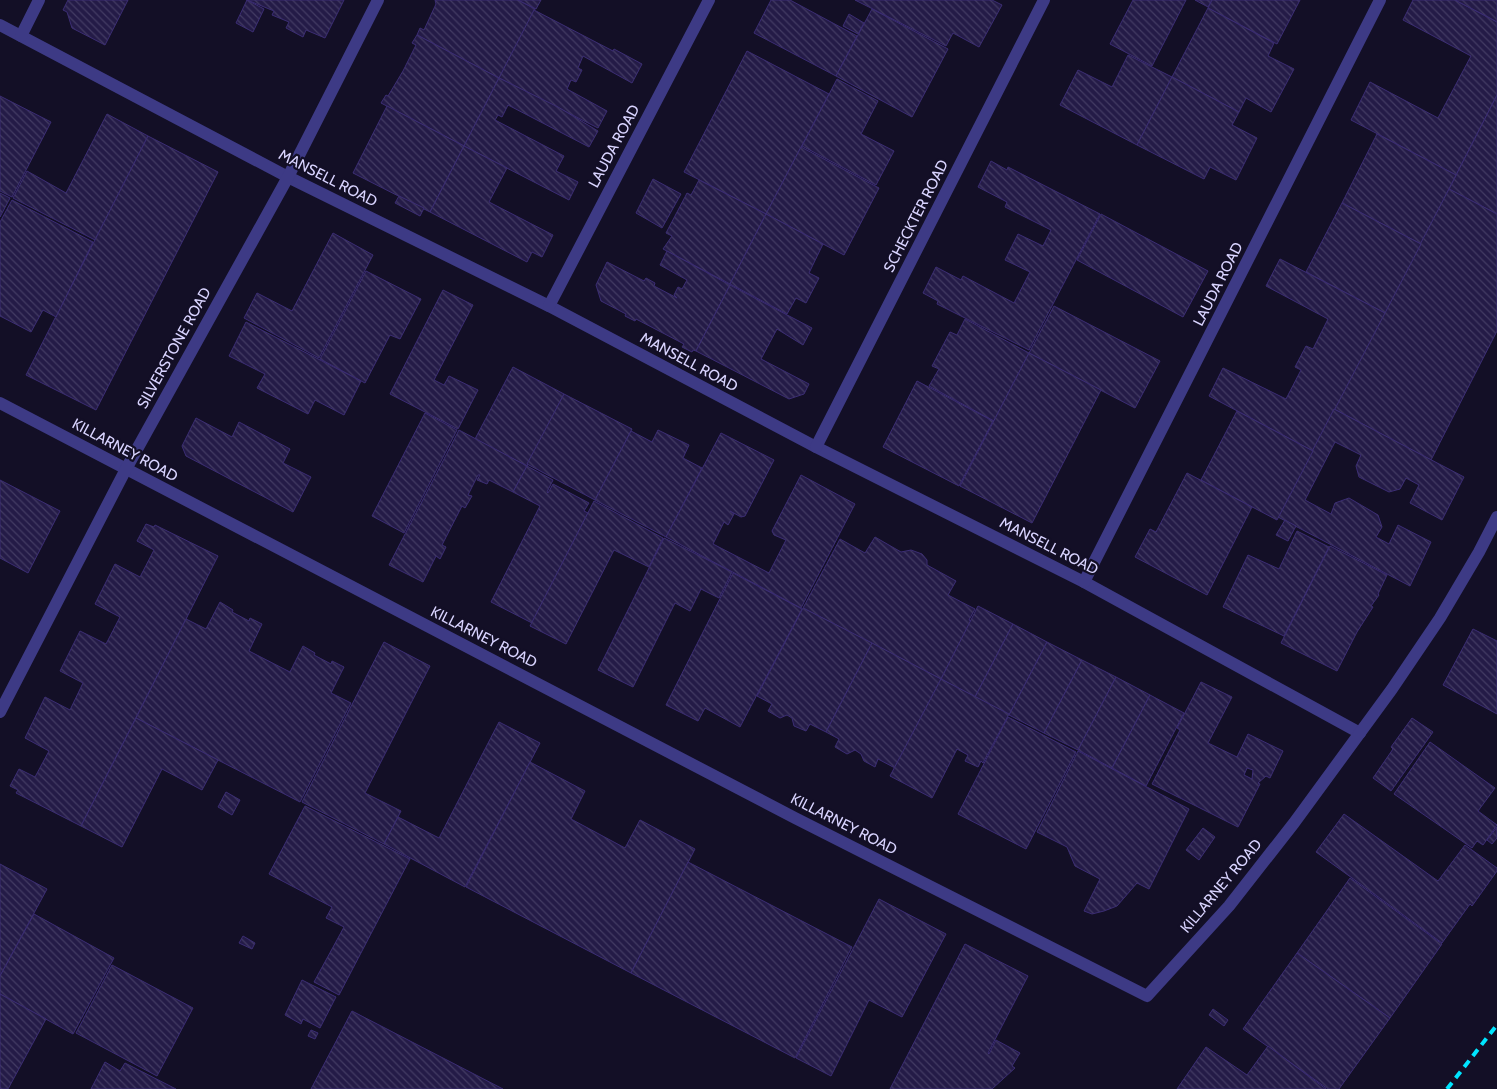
<svg xmlns="http://www.w3.org/2000/svg" width="1497" height="1089" font-family="Cabin,sans-serif">
  <defs>
    <pattern id="building-back-hatch" width="6" height="6" patternUnits="userSpaceOnUse" patternTransform="scale(1.25)"><rect width="6" height="6" fill="#241b47"/><path d="M-1 5l2 2M0 0l6 6M5-1l2 2" fill="none" stroke="#433b63"/></pattern>
  </defs>
  <rect width="100%" height="100%" fill="#130f26"/>
  <g fill="url(#building-back-hatch)" stroke="#3b2d73" fill-rule="evenodd">
    <polygon points="68,0 128,0 105,45 72,28 67,12 63,10"/>
    <polygon points="247,0 246,0 344,0 325,38 306,30 303,37 286,28 289,22 272,15 274,11"/>
    <polygon points="247,0 264,9 253,32 236,23"/>
    <polygon points="435,0 518,0 535,9 499,78 417,35 420,28 424,30 436,4"/>
    <polygon points="518,0 541,0 536,9"/>
    <polygon points="771,0 790,0 857,36 836,76 754,33"/>
    <polygon points="855,0 992,0 1002,5 979,47 953,33 946,46"/>
    <polygon points="1133,0 1186,0 1152,66 1110,44"/>
    <polygon points="1195,0 1212,0 1208,7"/>
    <polygon points="1212,0 1300,0 1277,44 1208,8"/>
    <polygon points="1413,0 1455,0 1497,22 1497,95 1456,175 1351,120 1370,82 1438,118 1471,56 1403,20"/>
    <polygon points="1455,0 1497,0 1497,22 1490,18"/>
    <polygon points="1208,8 1274,43 1268,56 1294,69 1271,112 1246,98 1239,112 1172,77"/>
    <polygon points="872,9 948,49 912,117 836,76"/>
    <polygon points="534,10 613,51 614,49 642,64 632,83 583,56 578,68 582,70 576,82 571,80 567,89 607,111 598,128 499,78"/>
    <polygon points="849,14 864,23 858,34 843,26"/>
    <polygon points="417,35 499,78 464,146 381,103 386,95 388,96 403,71 416,45 412,43"/>
    <polygon points="747,51 829,94 766,214 684,172"/>
    <polygon points="1128,55 1172,77 1137,145 1060,105 1078,70 1112,87"/>
    <polygon points="1172,77 1239,112 1232,125 1257,138 1236,180 1210,167 1204,179 1137,145"/>
    <polygon points="499,78 558,107 598,131 589,147 508,105 502,117 498,115 495,120 564,156 556,171 578,182 569,200 464,146"/>
    <polygon points="837,79 878,101 861,134 894,151 876,185 802,146"/>
    <polygon points="1497,95 1497,214 1449,189"/>
    <polygon points="0,96 51,122 12,197 0,191"/>
    <polygon points="387,106 464,146 430,212 353,173"/>
    <polygon points="107,114 148,136 95,240 13,198 27,171 66,193"/>
    <polygon points="1377,134 1456,175 1421,244 1342,203"/>
    <polygon points="148,136 218,172 96,410 26,375"/>
    <polygon points="464,146 507,168 489,202 553,235 542,257 532,252 527,262 430,212"/>
    <polygon points="801,147 879,188 844,255 766,214"/>
    <polygon points="991,161 1007,170 1008,167 1100,214 1029,350 937,304 938,301 923,293 936,267 961,280 963,276 1014,303 1030,272 1005,260 1018,234 1043,246 1051,230 1005,207 1007,202 978,187"/>
    <polygon points="653,179 681,194 662,228 636,213"/>
    <polygon points="699,180 766,214 730,284 663,249 672,236 666,233 686,195 687,193 691,195"/>
    <polygon points="1449,189 1497,214 1497,331 1431,460 1334,409"/>
    <polygon points="0,193 10,198 0,217"/>
    <polygon points="399,196 424,208 420,216 395,203"/>
    <polygon points="12,200 93,242 56,317 43,310 31,332 0,316 0,222"/>
    <polygon points="1342,203 1421,244 1385,313 1306,272"/>
    <polygon points="766,214 823,244 809,273 819,278 806,303 796,298 787,314 730,284"/>
    <polygon points="1101,214 1208,271 1183,317 1077,260"/>
    <polygon points="333,233 373,255 319,358 244,318 257,293 292,311"/>
    <polygon points="667,251 730,285 696,351 693,350 692,352 682,347 684,344 636,319 635,321 625,316 626,314 601,301 596,285 607,262 644,281 646,278 655,283 654,286 677,298 674,295 678,287 682,289 687,280 660,265"/>
    <polygon points="1280,259 1385,313 1313,451 1209,396 1223,368 1286,399 1301,370 1295,367 1306,346 1313,349 1328,319 1266,286"/>
    <polygon points="366,271 421,299 400,339 390,335 365,383 320,359"/>
    <polygon points="730,285 812,328 803,345 777,329 761,359 809,384 804,394 789,399 696,351"/>
    <polygon points="443,290 473,305 434,380 444,385 449,376 478,390 458,429 390,394"/>
    <polygon points="1054,306 1160,361 1135,408 1029,353"/>
    <polygon points="965,319 1029,353 994,421 929,386 939,369 932,366 950,332 957,335"/>
    <polygon points="246,322 361,381 344,415 315,400 308,414 257,388 265,374 229,356"/>
    <polygon points="1029,353 1101,390 1032,523 960,486"/>
    <polygon points="513,367 564,394 527,466 475,439"/>
    <polygon points="917,381 993,421 959,486 883,447"/>
    <polygon points="564,394 632,429 595,500 527,464"/>
    <polygon points="1334,409 1464,477 1442,520 1410,503 1419,485 1406,478 1400,489 1389,492 1359,477 1356,466 1361,455 1335,442 1305,500 1331,514 1335,503 1349,498 1378,515 1382,527 1376,537 1389,544 1398,525 1431,542 1410,586 1278,517"/>
    <polygon points="1237,411 1313,451 1277,520 1201,480"/>
    <polygon points="425,413 457,430 404,533 372,516"/>
    <polygon points="196,418 232,437 239,422 290,449 283,463 311,477 293,512 186,456 182,446"/>
    <polygon points="459,430 527,466 513,492 489,480 487,484 477,480 480,475 478,475 468,495 472,496 465,508 462,506 442,545 446,547 440,559 436,556 423,582 389,565"/>
    <polygon points="658,430 689,445 683,458 702,468 666,537 595,500 631,431 652,442"/>
    <polygon points="721,433 774,460 745,516 741,517 730,511 734,514 728,525 724,522 713,544 769,573 786,540 774,535 772,531 801,475 855,504 801,608 666,537"/>
    <polygon points="527,466 553,480 547,492 548,493 553,484 589,503 584,511 588,513 532,623 491,602 540,506 513,492"/>
    <polygon points="1187,473 1252,507 1207,595 1135,557 1150,529 1156,532"/>
    <polygon points="0,480 60,511 28,573 0,558"/>
    <polygon points="594,501 663,538 649,567 614,550 566,644 530,626"/>
    <polygon points="1285,520 1296,526 1288,541 1276,535"/>
    <polygon points="146,524 154,527 155,525 218,556 81,826 16,793 18,790 10,786 19,769 35,777 49,751 25,738 45,697 70,710 83,683 60,671 80,631 106,644 120,617 95,604 115,564 140,577 154,550 137,541"/>
    <polygon points="1297,531 1329,547 1284,636 1223,607 1248,555 1279,569"/>
    <polygon points="875,537 901,552 911,550 922,554 927,560 927,565 956,581 948,595 975,609 969,620 971,621 941,679 803,608 840,539 865,553"/>
    <polygon points="664,538 732,572 719,598 701,589 690,611 675,603 633,687 598,670"/>
    <polygon points="1330,546 1387,575 1378,594 1379,595 1371,606 1373,607 1357,632 1337,671 1281,643"/>
    <polygon points="733,573 802,609 740,727 705,708 698,721 666,705"/>
    <polygon points="220,602 233,610 232,612 249,621 250,618 262,624 249,651 290,672 303,646 315,653 314,655 331,664 332,661 344,667 331,693 351,703 300,802 136,718 186,619 206,629"/>
    <polygon points="978,606 1013,624 975,697 941,679"/>
    <polygon points="803,608 872,643 826,732 810,724 806,731 794,726 792,718 787,715 780,718 768,711 772,704 757,696"/>
    <polygon points="1013,624 1047,642 1009,715 975,697"/>
    <polygon points="1473,629 1497,641 1497,714 1443,685"/>
    <polygon points="384,642 430,666 365,793 401,811 384,844 302,802"/>
    <polygon points="1047,642 1082,660 1044,733 1009,715"/>
    <polygon points="872,643 941,679 895,768 878,759 875,767 864,761 861,754 855,750 847,754 835,747 839,739 826,732"/>
    <polygon points="1082,660 1116,677 1078,750 1044,733"/>
    <polygon points="1116,677 1150,695 1112,768 1078,750"/>
    <polygon points="941,679 1009,714 983,763 981,761 978,767 965,761 968,755 957,749 932,798 890,776"/>
    <path d="M 1201,682 L 1232,697 L 1208,743 L 1237,757 L 1248,734 L 1283,751 L 1270,778 L 1266,776 L 1258,783 L 1260,784 L 1238,827 L 1152,784 L 1180,730 L 1177,728 ZM 1247,768 L 1253,770 L 1252,779 L 1244,775 Z"/>
    <polygon points="1150,695 1184,713 1146,786 1112,768"/>
    <polygon points="1008,717 1076,752 1026,849 958,814"/>
    <polygon points="136,718 218,760 202,790 162,769 122,847 81,826"/>
    <polygon points="1412,718 1433,732 1391,791 1373,778 1393,749 1391,747"/>
    <polygon points="499,722 540,743 465,887 384,844 398,817 439,838"/>
    <polygon points="1430,742 1495,788 1478,811 1497,825 1483,845 1477,841 1472,848 1394,794"/>
    <polygon points="1078,751 1189,809 1149,889 1137,883 1117,906 1104,911 1092,914 1084,911 1100,879 1075,866 1067,847 1037,832"/>
    <polygon points="530,762 585,791 571,819 625,848 640,820 695,849 631,973 466,887"/>
    <polygon points="226,792 240,800 232,815 218,807"/>
    <polygon points="305,806 410,859 339,995 314,982 344,927 326,918 332,907 269,874"/>
    <polygon points="1344,814 1438,881 1465,845 1497,868 1497,871 1472,906 1470,904 1442,943 1316,852"/>
    <polygon points="1497,827 1497,838 1492,844 1487,840"/>
    <polygon points="1203,828 1215,837 1199,860 1186,850"/>
    <polygon points="688,862 852,947 795,1058 631,973"/>
    <polygon points="0,864 47,889 0,976"/>
    <polygon points="1350,878 1442,944 1390,1018 1297,953"/>
    <polygon points="879,899 946,934 902,1017 869,1000 831,1076 796,1058"/>
    <polygon points="34,914 114,958 73,1034 0,994 0,976"/>
    <polygon points="243,936 255,943 252,949 239,943"/>
    <polygon points="965,944 1028,976 988,1053 989,1054 996,1040 1020,1053 1012,1066 1015,1068 992,1089 890,1089"/>
    <polygon points="1297,953 1390,1018 1339,1089 1328,1089 1243,1029"/>
    <polygon points="112,965 193,1008 157,1076 76,1033"/>
    <polygon points="302,980 336,997 320,1028 303,1019 301,1024 285,1015"/>
    <polygon points="0,994 46,1019 8,1089 0,1089"/>
    <polygon points="1213,1009 1228,1020 1224,1026 1209,1015"/>
    <polygon points="352,1011 503,1089 311,1089"/>
    <polygon points="311,1030 318,1033 315,1039 308,1036"/>
    <polygon points="1268,1046 1326,1089 1177,1089 1206,1047 1247,1075"/>
    <polygon points="105,1062 120,1071 125,1063 176,1089 91,1089"/>
  </g>
  <g fill="none" stroke-linecap="round" stroke-linejoin="round">
    <g stroke="#3d3a85" stroke-width="12">
      <polyline points="0,25 288,177 549,306 816,447 1084,582 1360,733"/>
      <polyline points="21,36 39,0"/>
      <polyline points="549,306 709,0"/>
      <polyline points="0,403 795,818 1147,996 1229,906 1294,823 1392,689 1440,618 1479,552 1497,517"/>
      <polyline points="816,447 1044,0"/>
      <polyline points="1084,582 1380,0"/>
      <polyline points="0,712 126,469 288,177 378,0"/>
    </g>
    <polyline stroke="#00e5ff" stroke-width="4" stroke-dasharray="8 6" stroke-linecap="butt" points="1447,1089 1497,1025"/>
  </g>
  <g text-anchor="middle" stroke-width="4.5" stroke-linejoin="round" paint-order="stroke">
    <g font-size="15" fill="#d9d4ff" stroke="#130f26">
      <text transform="translate(614 146) rotate(-62)" y="5">LAUDA ROAD</text>
      <text transform="translate(328 178) rotate(27)" y="5">MANSELL ROAD</text>
      <text transform="translate(916 216) rotate(-63)" y="5">SCHECKTER ROAD</text>
      <text transform="translate(1218 284) rotate(-63)" y="5">LAUDA ROAD</text>
      <text transform="translate(174 348) rotate(-61)" y="5">SILVERSTONE ROAD</text>
      <text transform="translate(689 362) rotate(28)" y="5">MANSELL ROAD</text>
      <text transform="translate(125 450) rotate(28)" y="5">KILLARNEY ROAD</text>
      <text transform="translate(1049 546) rotate(27)" y="5">MANSELL ROAD</text>
      <text transform="translate(484 637) rotate(27)" y="5">KILLARNEY ROAD</text>
      <text transform="translate(844 824) rotate(27)" y="5">KILLARNEY ROAD</text>
      <text transform="translate(1221 886) rotate(-50)" y="5">KILLARNEY ROAD</text>
    </g>
  </g>
</svg>
